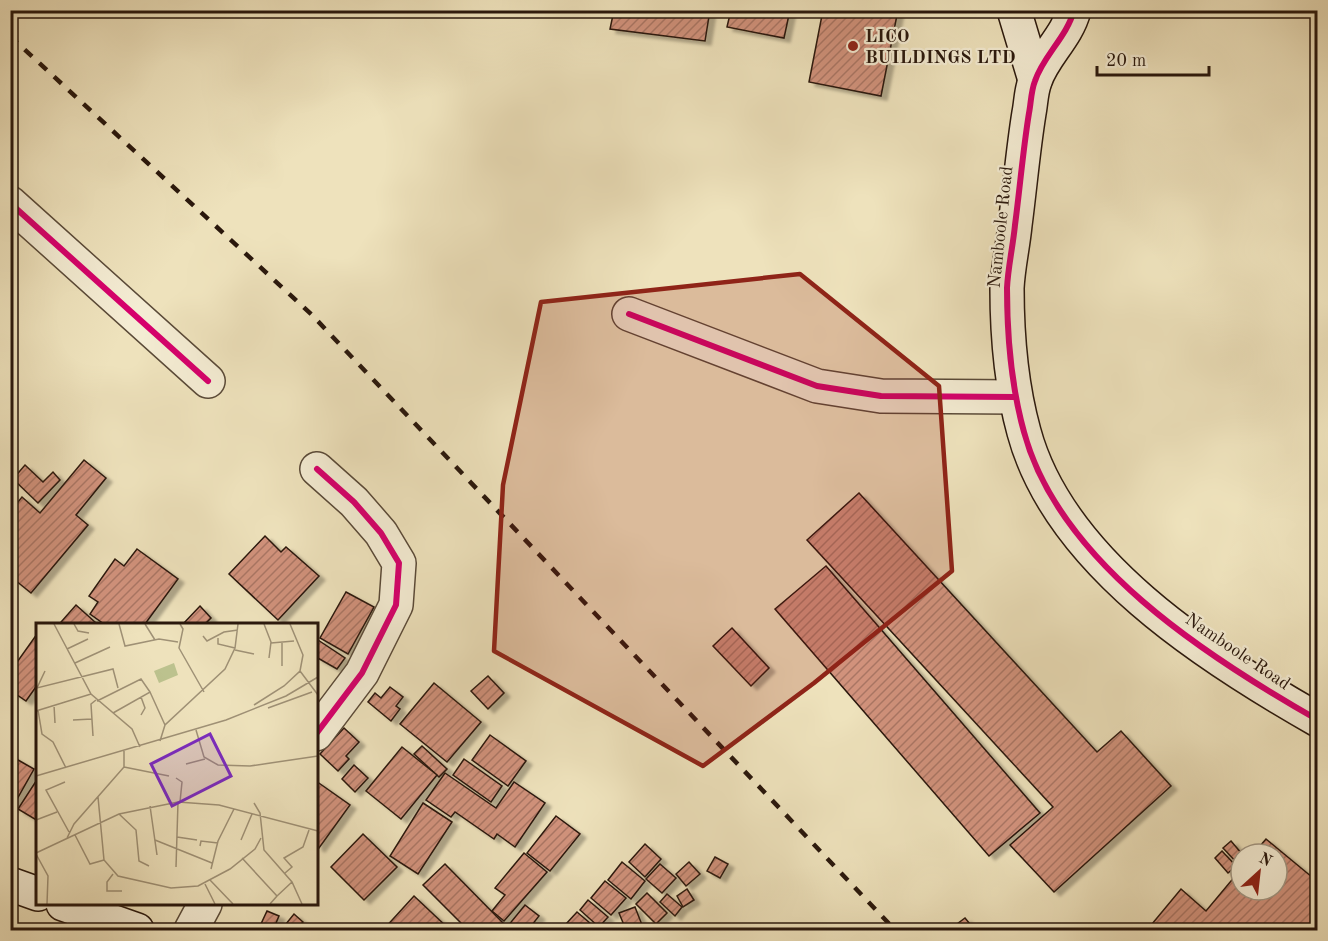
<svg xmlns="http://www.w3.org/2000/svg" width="1328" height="941" font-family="'Old Standard TT',serif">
  <defs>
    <pattern id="building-hatch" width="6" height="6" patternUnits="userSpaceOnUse" patternTransform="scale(1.5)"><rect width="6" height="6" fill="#d1927c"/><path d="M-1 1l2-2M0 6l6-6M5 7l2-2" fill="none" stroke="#aa7664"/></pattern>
    <filter id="shadow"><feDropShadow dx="6" dy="4" stdDeviation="1.5" flood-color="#0004"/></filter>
  </defs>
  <rect width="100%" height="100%" fill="#eee2bc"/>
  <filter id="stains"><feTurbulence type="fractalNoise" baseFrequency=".00333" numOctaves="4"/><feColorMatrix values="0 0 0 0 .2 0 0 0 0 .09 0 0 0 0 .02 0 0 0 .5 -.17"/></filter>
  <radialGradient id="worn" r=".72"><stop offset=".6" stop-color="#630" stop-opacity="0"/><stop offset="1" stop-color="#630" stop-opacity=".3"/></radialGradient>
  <g fill="url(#building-hatch)" stroke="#29170c" stroke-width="1.5" filter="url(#shadow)">
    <polygon points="614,10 710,10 705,41 610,29"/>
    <polygon points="731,10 790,10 784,38 727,27"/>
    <polygon points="823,10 898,10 881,96 809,82"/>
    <polygon points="84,460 106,478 76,515 88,525 31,593 10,576 10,512 22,497 40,513"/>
    <polygon points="25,465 43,482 53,472 60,480 38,503 13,479"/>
    <polygon points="859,493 1097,752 1121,731 1171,786 1054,892 1010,845 1053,807 807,540"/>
    <polygon points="265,536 281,552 286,547 319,576 278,620 229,574"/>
    <polygon points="137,549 178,579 145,624 104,624 90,614 98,602 89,596 115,559 124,566"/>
    <polygon points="826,566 1040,813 989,856 775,609"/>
    <polygon points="346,592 374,607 348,654 320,638"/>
    <polygon points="76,605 96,623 95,624 64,624 61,622"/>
    <polygon points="200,606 211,618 205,624 183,624"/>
    <polygon points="732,628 769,668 751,686 713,646"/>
    <polygon points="37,634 38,684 26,701 10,690 10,672"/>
    <polygon points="318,640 345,658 337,669 316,657"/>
    <polygon points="488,676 504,693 488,709 471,691"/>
    <polygon points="434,683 481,722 447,762 400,724"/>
    <polygon points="390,687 403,697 396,706 400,709 391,721 368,702 375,693 381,698"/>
    <polygon points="344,728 359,742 346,756 349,759 338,771 320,754"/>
    <polygon points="490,735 526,761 508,786 472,760"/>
    <polygon points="422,746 447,769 439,777 414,754"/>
    <polygon points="402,747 437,775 401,819 366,791"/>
    <polygon points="11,756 34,769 12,808 10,807"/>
    <polygon points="464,759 502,786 491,802 453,775"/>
    <polygon points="354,765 368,778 355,792 342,779"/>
    <polygon points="445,773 496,808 514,782 545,803 515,847 497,834 494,839 455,812 451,817 426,800"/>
    <polygon points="38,778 38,821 18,809"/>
    <polygon points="316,781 350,805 319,848 316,846"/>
    <polygon points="423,803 452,822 418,874 390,856"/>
    <polygon points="556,816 580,834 550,871 527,853"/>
    <polygon points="363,834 397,867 364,900 331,867"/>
    <polygon points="1266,839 1318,882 1318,930 1147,930 1181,889 1206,911 1241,869 1241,890 1277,890 1277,854 1253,854"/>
    <polygon points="1231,841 1242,854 1238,864 1223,848"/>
    <polygon points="645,844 661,859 645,877 629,862"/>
    <polygon points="1222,851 1236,866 1228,873 1215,858"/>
    <polygon points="524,853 547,872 504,921 492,911 505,895 495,888"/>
    <polygon points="715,857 728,864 720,878 707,871"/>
    <polygon points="622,862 645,881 631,899 608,880"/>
    <polygon points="689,862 700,874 686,886 676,874"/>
    <polygon points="445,864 503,923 495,930 468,930 423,885"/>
    <polygon points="660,864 676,878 662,893 646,879"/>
    <polygon points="605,881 626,898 611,915 591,898"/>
    <polygon points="687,889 694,900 683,907 677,896"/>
    <polygon points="647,893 667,913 656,924 636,904"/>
    <polygon points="667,894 682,907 675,916 660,902"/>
    <polygon points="414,896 448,928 446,930 383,930"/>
    <polygon points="588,900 608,917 599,927 580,910"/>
    <polygon points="525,905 539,916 528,930 511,930 507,927"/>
    <polygon points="635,907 644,930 626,930 619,913"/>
    <polygon points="267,911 279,916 273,930 260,926"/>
    <polygon points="577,912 598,930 573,930 566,924"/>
    <polygon points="294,914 303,922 296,930 281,930"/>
    <polygon points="965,918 975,930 949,930"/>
  </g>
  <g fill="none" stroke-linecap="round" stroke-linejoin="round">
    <g stroke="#5a4a38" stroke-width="36">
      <g id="street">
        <polyline points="10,203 208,381"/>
        <polyline points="629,314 817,386 881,396 1015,397"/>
        <polyline points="316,734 362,673 396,605 399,563 381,533 354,502 317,469"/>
        <polyline points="191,930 205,904"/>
      </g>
    </g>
    <g stroke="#29170c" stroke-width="36">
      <g id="secondary">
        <polyline points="1014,10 1035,80"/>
        <path d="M 1074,10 C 1067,37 1043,56 1035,81 C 1031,91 1031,103 1029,113 C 1023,150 1020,187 1015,225 C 1013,246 1008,267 1007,288 C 1007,336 1011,385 1024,432 C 1059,562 1207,657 1318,720"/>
        <polyline points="10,884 38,894"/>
        <polyline points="63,904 137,930"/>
      </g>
    </g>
    <use href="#street" stroke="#f4ecd3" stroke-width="33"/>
    <use href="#secondary" stroke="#f4ecd3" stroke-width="33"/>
    <polyline stroke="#29170c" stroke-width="4.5" stroke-dasharray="10 10" stroke-linecap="butt" points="10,36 312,315 895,930"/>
    <g stroke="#f4ecd3" stroke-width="10">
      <g id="cycleway">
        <path d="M 1074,10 C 1067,37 1043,56 1035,81 C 1031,91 1031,103 1029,113 C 1023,150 1020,187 1015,225 C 1013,246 1008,267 1007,288 C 1007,336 1011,385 1024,432 C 1059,562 1207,657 1318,720"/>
        <polyline points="10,203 208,381"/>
        <polyline points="629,314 817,386 881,396 1015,397"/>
        <polyline points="316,734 362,673 396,605 399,563 381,533 354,502 317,469"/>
      </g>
    </g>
    <use href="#cycleway" stroke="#d6006c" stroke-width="6"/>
  </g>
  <path fill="#8f2418" fill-opacity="0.2" stroke="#8f2418" stroke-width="4.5" stroke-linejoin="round" d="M 800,274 L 939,386 L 952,571 L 814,683 L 703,766 L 494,651 L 503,485 L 541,302 Z"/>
  <circle fill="#8f2418" stroke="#f4ecd3" stroke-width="2" cx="853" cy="46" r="6"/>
  <g text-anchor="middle" stroke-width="4.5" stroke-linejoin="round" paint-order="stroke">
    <g font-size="18" font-weight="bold" fill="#29170c" stroke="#f4ecd3" text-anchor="start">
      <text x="865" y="42">LICO<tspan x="865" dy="21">BUILDINGS LTD</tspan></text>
    </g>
    <g font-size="18" fill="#29170c" stroke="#f4ecd3">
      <text transform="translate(1000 227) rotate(-84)" y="6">Namboole Road</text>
      <text transform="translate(1238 651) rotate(34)" y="6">Namboole Road</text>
    </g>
  </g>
  <g transform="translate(36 623)">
    <rect width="282" height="282" fill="#eee2bc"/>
    <path d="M 138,40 L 142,52 L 123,60 L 118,48 Z" fill="#bcc28e"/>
    <path fill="none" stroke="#9f9176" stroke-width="1.5" d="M 18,1 L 55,71 L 96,106 L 104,124M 38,1 L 42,8 L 53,10M 83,1 L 89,23 L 123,16 L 142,19M 109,1 L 119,17M 144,1 L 147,6 L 143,25 L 168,69M 228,1 L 235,19 L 233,35M 167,13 L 171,18 L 188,9 L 202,7M 182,15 L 182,21 L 199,25M 235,20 L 258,18M 31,26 L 52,16M 199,27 L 218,31M 39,40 L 74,24M 246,43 L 246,20M 9,48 L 1,65 L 77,46 L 82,65M 264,48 L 282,72M 61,78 L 105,56 L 114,69M 18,82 L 19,100M 218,82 L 248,63 L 264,48 L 267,32 L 254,1M 232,85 L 276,69M 2,87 L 6,111 L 17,119 L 30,145M 0,88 L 55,71M 77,90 L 114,69 L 129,102M 105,92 L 109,85 L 105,74M 37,97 L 56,96M 160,107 L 168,134 L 182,142 L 214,143 L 282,133M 57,113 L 55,81 L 60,77M 124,118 L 129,102 L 189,46 L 199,25 L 202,1M 150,141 L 169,136M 88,144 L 133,153M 0,153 L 190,97 L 250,73 L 282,54M 140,155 L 146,159 L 144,179M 29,159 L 10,167 L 33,209M 62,174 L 68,237 L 82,253 L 135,265 L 162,263 L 194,246 L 219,226 L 225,215M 218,180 L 224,190 L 228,227 L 256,259 L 266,281M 114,183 L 121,232M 83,191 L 100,207 L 103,238 L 113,243M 0,197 L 21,189M 39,212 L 54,241 L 68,237M 141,214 L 161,217M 31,215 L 38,201 L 88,144 L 88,128M 119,217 L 176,240M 205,217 L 216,191M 164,223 L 165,218 L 182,220M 0,230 L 83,191 L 142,179 L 183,182 L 282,208M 0,231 L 12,253 L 11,281M 206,235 L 241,273 L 234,281M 140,244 L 142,179M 175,246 L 182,218 L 198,186M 249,250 L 256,244 L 248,235 L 267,224 L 273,207M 77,251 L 71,259 L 71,268 L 86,268M 174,257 L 197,281M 169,261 L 179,281M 241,273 L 256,259"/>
    <path fill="#7b2cbf" fill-opacity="0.15" stroke="#7b2cbf" stroke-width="3" d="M 174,111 L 195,153 L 136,183 L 115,141 Z"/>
    <rect width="282" height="282" fill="none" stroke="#29170c" stroke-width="3"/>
  </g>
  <rect width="1328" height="941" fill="none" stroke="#eee2bc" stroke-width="36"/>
  <rect x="12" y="12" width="1304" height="917" fill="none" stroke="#29170c" stroke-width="3"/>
  <rect x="18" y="18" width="1292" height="905" fill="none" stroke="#29170c" stroke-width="1.5"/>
  <g transform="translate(1259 872) rotate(27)"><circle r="28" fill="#f4ecd3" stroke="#a39783" stroke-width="1.5"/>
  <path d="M0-4.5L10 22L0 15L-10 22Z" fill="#8f2418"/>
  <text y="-9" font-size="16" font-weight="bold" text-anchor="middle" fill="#29170c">N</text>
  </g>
  <path d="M1097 66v9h112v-9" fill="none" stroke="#29170c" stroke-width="3"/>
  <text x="1106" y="66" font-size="18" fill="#29170c" stroke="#f4ecd3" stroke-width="4.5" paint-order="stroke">20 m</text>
  <rect width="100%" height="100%" filter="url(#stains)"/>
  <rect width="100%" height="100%" fill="url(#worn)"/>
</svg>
